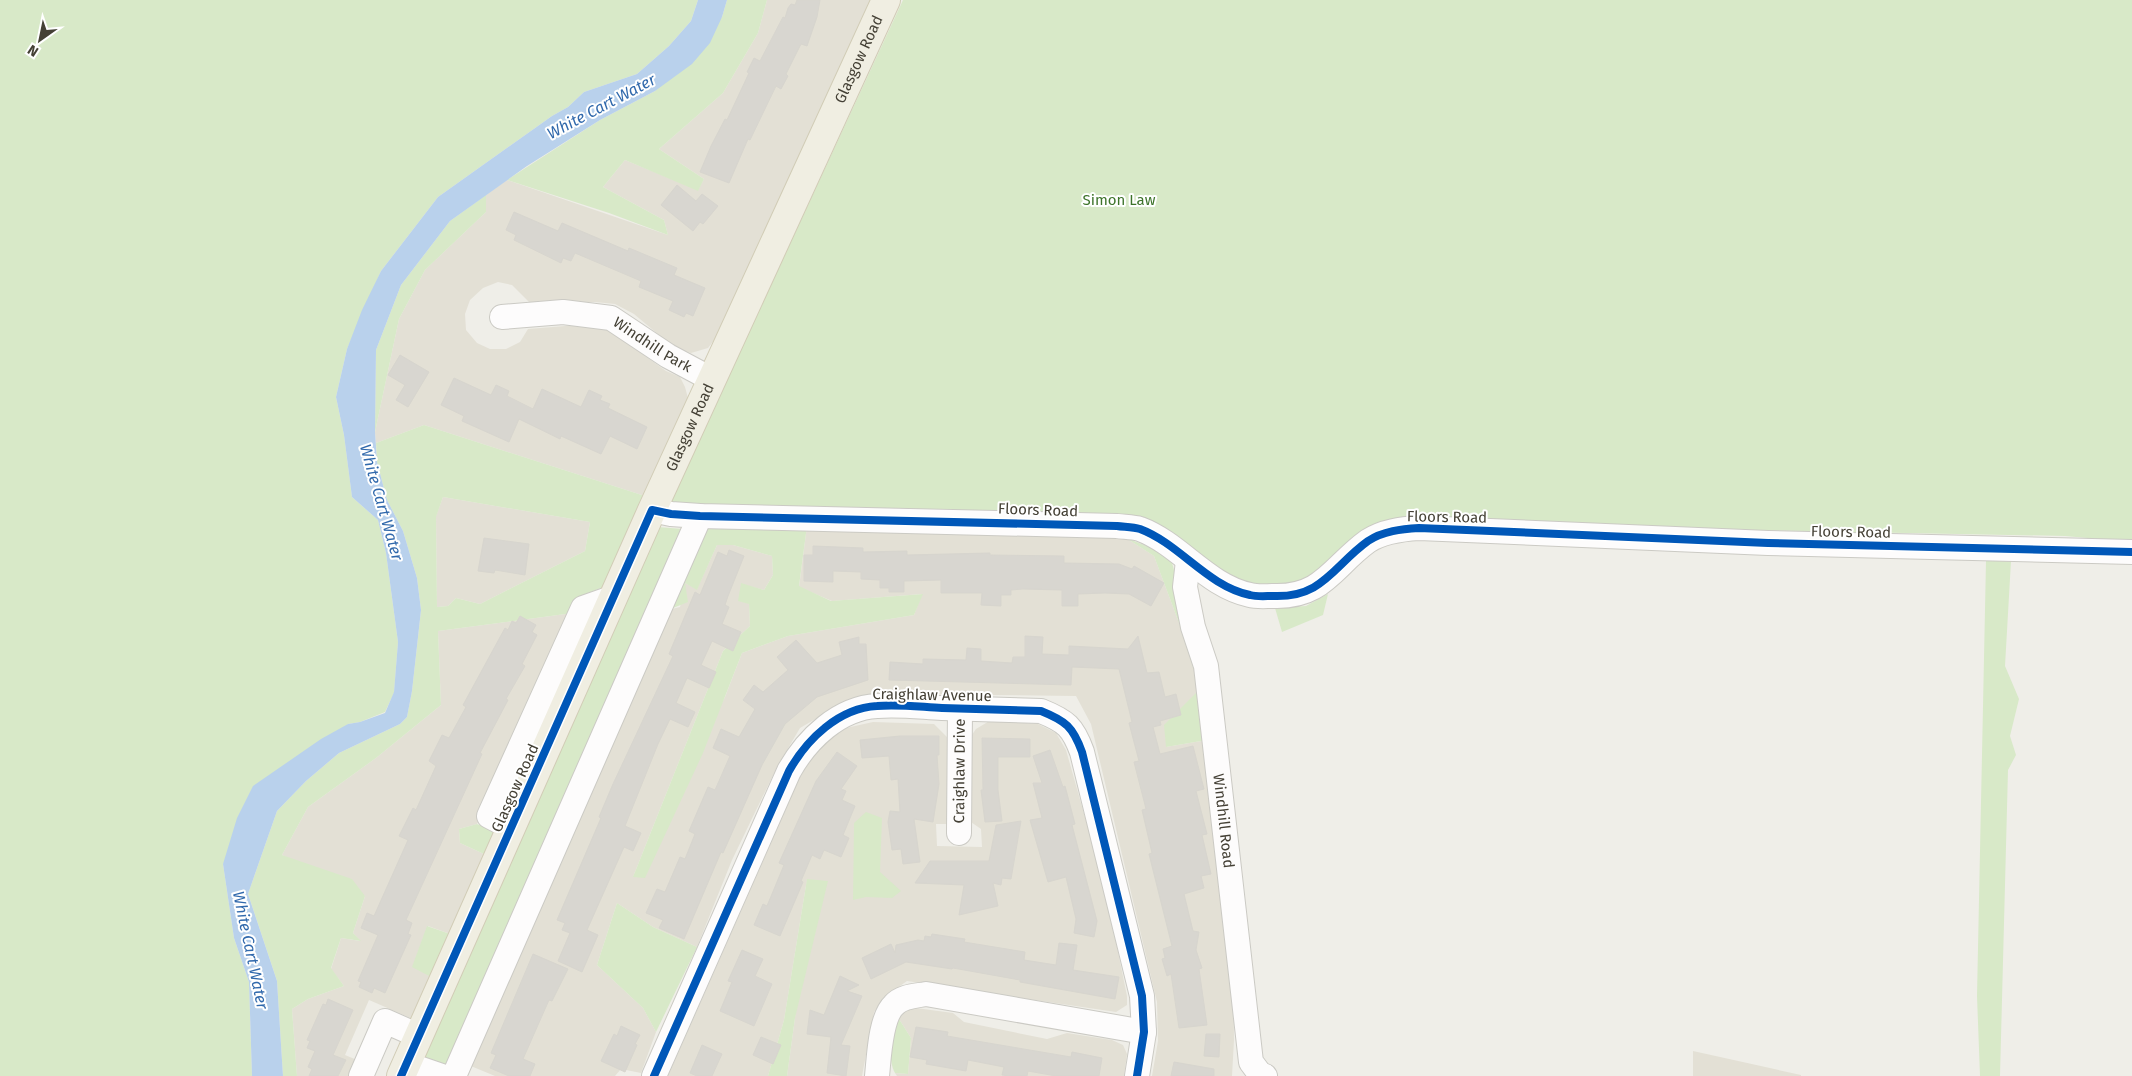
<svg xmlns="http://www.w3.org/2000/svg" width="2132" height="1076" font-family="'Fira Sans',sans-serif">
  <rect width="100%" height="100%" fill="#efeee8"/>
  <g fill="#e3e0d5">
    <polygon points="767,0 876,0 799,156 715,339 708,348 691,353 672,346 634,314 615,304 595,302 531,304 512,285 498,282 483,288 470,300 465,314 466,330 477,343 490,349 506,349 520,342 528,329 590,324 609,330 666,371 680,377 685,387 689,402 645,496 424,425 376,443 375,432 399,319 425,270 486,212 486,195 507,180 668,235 664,220 603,187 625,160 698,190 704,179 659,149 723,93 758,33"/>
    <polygon points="443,497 590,522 585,551 480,604 456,598 448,606 437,607 436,516"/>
    <polygon points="807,526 1126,538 1154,556 1179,623 1200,689 1166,747 1201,741 1210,748 1233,955 1234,1040 1232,1076 1152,1076 1158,1041 1157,1002 1091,724 1076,696 893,694 836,707 800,728 777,767 732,860 697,947 653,927 617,903 597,965 643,1008 656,1032 641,1073 621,1069 615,1076 495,1076 466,1064 668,610 680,607 685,583 697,589 717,545 733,545 772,556 773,575 764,590 741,584 749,604 750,626 723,651 633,877 725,697 742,653 788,636 914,615 922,594 832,601 799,587"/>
    <polygon points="573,613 477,824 459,829 460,843 484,854 453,935 428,926 431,977 413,1019 369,1000 345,1055 357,1060 351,1076 297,1076 292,1009 308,999 344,986 331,969 341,938 360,941 353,933 365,896 282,855 308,807 376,758 441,705 438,631"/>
    <polygon points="991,720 1038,724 1056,733 1066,750 1105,888 1127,996 1127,1005 1116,1012 907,981 883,998 874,1012 862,1076 787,1076 795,1018 807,879 784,1020 768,1076 668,1076 800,777 820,745 846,728 873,722 934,724 947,737 948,824 936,824 937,846 982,847 981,829 968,820 969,739 976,729"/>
    <polygon points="916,1008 953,1013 964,1022 1047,1039 1067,1033 1112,1040 1123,1045 1127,1054 1124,1076 897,1076 895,1073 908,1074 911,1038 899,1019 905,1010"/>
    <polygon points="1693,1051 1801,1075 1801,1076 1693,1076"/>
  </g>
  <g fill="#d8e9c8" fill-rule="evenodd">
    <polygon points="0,0 698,0 691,21 669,46 637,74 584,92 568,107 552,116 438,197 381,271 347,349 336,397 344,435 352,497 378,520 386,553 398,642 394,693 385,712 360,722 348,724 223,864 234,938 249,982 252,1076 0,1076"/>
    <polygon points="727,0 767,0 758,33 723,93 659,149 704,179 698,191 625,160 603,187 664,220 668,235 609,213 507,180 600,120 655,91 722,17"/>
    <polygon points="903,0 2132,0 2132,542 2065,536 1703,529 1409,517 1306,583 1249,588 1227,579 1165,531 669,505"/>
    <polygon points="486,195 486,212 425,270 399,319 375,432 376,350 401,285 450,221"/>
    <path d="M 424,425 L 645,496 L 603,587 L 583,595 L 573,613 L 438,631 L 441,705 L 376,758 L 308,807 L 282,855 L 352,879 L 365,896 L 353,933 L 361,941 L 341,938 L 331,968 L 344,986 L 308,999 L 292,1009 L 297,1076 L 283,1076 L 277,981 L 248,894 L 277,811 L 306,781 L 339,753 L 400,724 L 407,717 L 412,691 L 421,610 L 417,578 L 403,531 L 387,500 L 377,462 L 376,443 ZM 443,497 L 590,522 L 585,551 L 480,604 L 456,598 L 448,606 L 437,607 L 436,517 Z"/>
    <polygon points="703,525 807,526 799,586 831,601 923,594 914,615 788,636 742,653 703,753 645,878 633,877 723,651 750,626 749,604 738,601 741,583 764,590 773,575 772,556 733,545 717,545 697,590 685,583 688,602 668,610"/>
    <polygon points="658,527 683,529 446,1065 421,1056"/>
    <polygon points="1126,538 1165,553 1171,559 1196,651 1210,748 1201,741 1166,747 1164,725 1200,689 1179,623 1154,556"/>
    <polygon points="1986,561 2011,561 2005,666 2019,699 2010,736 2016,755 2008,770 2000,1076 1980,1076 1977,996"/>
    <polygon points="1328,594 1323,615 1282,632 1275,608 1306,606"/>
    <polygon points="866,812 882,818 880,872 901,891 892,898 866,897 853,900 854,823"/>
    <polygon points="477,824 497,832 484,854 460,843 459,829"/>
    <polygon points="807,879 828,881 795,1018 787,1076 768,1076 784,1020"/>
    <polygon points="617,903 653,927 697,947 656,1032 643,1008 597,965"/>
    <polygon points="427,926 453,935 431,977 412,967"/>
    <path d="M 899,1019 L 911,1038 L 908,1074 L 895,1073 C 887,1059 891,1032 899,1019 Z"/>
  </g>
  <polygon fill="#b9d1ec" points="698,0 727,0 722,17 710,43 692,64 655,91 600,120 527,166 450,221 401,285 376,350 375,432 377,462 387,500 403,531 417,578 421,610 412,691 407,717 400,724 339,753 306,781 277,811 248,894 277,981 283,1076 252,1076 249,982 234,938 223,864 237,818 253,786 321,739 348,724 360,722 385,713 394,692 398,642 386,553 378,520 352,497 344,435 336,397 347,349 362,310 381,271 438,197 552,116 568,107 584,92 637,74 669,46 691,21"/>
  <g fill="#d8d6d0" stroke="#d7d5ce">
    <polygon points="797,0 820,0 817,17 807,46 801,44 786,74 788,76 781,89 776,86 750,140 748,139 729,183 700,172 711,146 725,119 727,120 749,73 747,72 754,58 760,61 783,17 785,18 788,8 791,4 795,5"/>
    <polygon points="677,185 696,201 702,194 718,206 703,224 700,222 693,231 661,205"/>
    <polygon points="514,212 558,231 562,223 628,251 629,248 677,268 674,275 705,288 693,316 686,313 684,317 669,310 673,301 639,287 641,281 575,253 571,261 563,258 561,263 514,240 516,235 506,230"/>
    <polygon points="400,355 429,372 408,407 396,400 405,385 388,375"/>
    <polygon points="454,378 491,395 496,385 509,391 507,396 533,409 542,389 581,407 589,390 602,396 600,400 610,404 608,408 647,427 637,449 610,436 601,454 561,436 560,439 519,419 509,442 462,421 464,416 441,405"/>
    <polygon points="484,538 529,544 525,575 495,570 494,573 478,571"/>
    <polygon points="813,546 863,548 863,552 907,551 907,555 990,553 990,555 1064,556 1064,563 1119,564 1132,569 1134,566 1164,583 1151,606 1129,594 1105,593 1078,594 1078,606 1062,606 1062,590 1023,589 1011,590 1011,595 1001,595 1001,606 981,605 982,593 941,593 941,580 904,581 904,592 889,592 889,588 880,588 880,580 861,579 861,572 833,571 833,582 804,581 804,555 813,555"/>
    <polygon points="729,550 744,556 728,596 725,605 729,607 722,624 741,632 733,651 712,641 701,665 716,672 709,688 687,678 676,703 695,712 688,727 670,719 658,744 625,826 641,833 633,851 624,847 587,930 598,935 582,972 558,961 570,933 562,930 565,923 557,920 601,818 599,817 613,784 673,656 669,654 695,592 700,595 718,552 727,556"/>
    <polygon points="520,616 536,625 532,632 537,635 522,664 525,666 506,699 508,700 480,753 482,754 406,920 412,923 408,934 411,935 385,993 374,988 372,993 359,987 361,982 358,981 378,935 361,928 367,913 374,916 408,840 399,836 413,808 416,810 436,766 429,761 442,735 449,738 466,707 463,705 505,628 508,630 512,621 516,623"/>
    <polygon points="1025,636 1043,637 1042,654 1069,655 1069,646 1128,649 1138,636 1147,673 1159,672 1165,697 1176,694 1181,715 1160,721 1161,725 1153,727 1160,754 1193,746 1204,789 1196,791 1207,834 1202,835 1211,874 1201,876 1204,888 1184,894 1193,931 1199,932 1196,950 1202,968 1199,969 1207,1025 1179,1028 1171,974 1167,976 1162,959 1165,958 1163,949 1172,946 1149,854 1152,853 1142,810 1146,809 1134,762 1139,761 1129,723 1132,722 1119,669 1072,667 1071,685 889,680 890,662 923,664 923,659 966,660 967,648 981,649 981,661 1012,663 1013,657 1025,657"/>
    <polygon points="859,637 859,644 866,644 868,680 817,697 785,724 762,765 723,853 721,852 684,939 659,928 663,920 646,913 657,889 665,892 680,857 685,859 695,834 689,831 708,787 715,790 730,756 713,748 721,729 739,737 755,709 743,700 754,685 763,692 788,670 777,657 796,640 817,663 842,655 839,642"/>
    <polygon points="900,736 939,736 939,755 937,755 939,784 933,822 914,819 920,862 903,864 901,849 892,850 888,822 890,811 900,812 898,779 891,780 889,756 862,758 860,740"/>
    <polygon points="982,738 1030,739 1030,757 998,757 998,790 1002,821 985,822 981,790 983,790"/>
    <polygon points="1050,750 1063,787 1065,786 1075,824 1072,825 1097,921 1094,937 1074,933 1076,919 1066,877 1048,882 1030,820 1042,818 1033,783 1042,783 1033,756"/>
    <polygon points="837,752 857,766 841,789 846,791 842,800 855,806 843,835 849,838 841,857 824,850 820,859 812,855 801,881 803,882 780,936 754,925 763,904 767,906 784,865 779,863 816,781"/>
    <polygon points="1021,821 1011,879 1002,878 1001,885 993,883 998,906 959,915 964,885 915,883 930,861 989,861 996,825"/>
    <polygon points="932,934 965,939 964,942 1025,952 1024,960 1056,965 1059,943 1077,945 1073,970 1119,977 1115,999 1020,982 1020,980 953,968 952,969 906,962 871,979 862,958 891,944 895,953 896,945 918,940 924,941 925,936 931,937"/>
    <polygon points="742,950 763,959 755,976 772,984 754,1026 720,1011 732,982 728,981"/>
    <polygon points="533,954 568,969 552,1001 549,1000 523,1059 535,1064 530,1076 509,1076 490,1068 496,1055 491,1053"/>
    <polygon points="840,976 859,985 847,991 862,996 841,1045 850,1046 846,1076 827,1073 831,1037 807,1034 810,1010 824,1015"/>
    <polygon points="328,999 353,1010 333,1055 346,1060 338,1076 309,1076 312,1069 308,1067 315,1051 307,1048 310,1041 307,1040 323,1004 326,1005"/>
    <polygon points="621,1026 640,1035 635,1044 637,1045 625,1072 601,1061 614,1034 617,1036"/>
    <polygon points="916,1027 948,1032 947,1036 1071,1057 1072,1052 1102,1058 1099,1076 1056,1076 1028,1071 1027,1076 1010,1076 1002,1075 1004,1067 968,1060 966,1071 926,1064 927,1060 910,1057"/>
    <polygon points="1206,1034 1220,1034 1219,1057 1204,1056"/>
    <polygon points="761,1037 781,1045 773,1064 753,1055"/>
    <polygon points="702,1045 722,1054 712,1076 697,1076 690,1073"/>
    <polygon points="1174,1062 1214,1069 1214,1076 1171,1076"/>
  </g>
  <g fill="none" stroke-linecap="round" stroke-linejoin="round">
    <g stroke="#cbcac4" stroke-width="26">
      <g id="minor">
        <path id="s1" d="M 502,317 L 563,312 L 611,318 L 668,356 L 711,379"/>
        <path d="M 652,510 L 671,514 L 700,516 L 1117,526 C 1124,527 1133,527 1140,529 C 1180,544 1207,586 1250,595 C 1257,597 1266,596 1273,596 C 1323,598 1333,566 1368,541 C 1383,531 1402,529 1419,528 L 1768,543 L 2132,552"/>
        <path id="s2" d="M 1188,561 L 1185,587 L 1193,627 L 1206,666 L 1251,1062 L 1260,1074 L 1265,1076"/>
        <polyline points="512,828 489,816 583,608 614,597"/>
        <path id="s3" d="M 959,833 L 960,709"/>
        <polyline points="407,1064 442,1076"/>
        <polyline points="361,1076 385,1021 419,1036"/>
        <polyline points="454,1076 700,516"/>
        <path d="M 654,1076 L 789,771 C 807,739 839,708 877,706 C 898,704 921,707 942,708 C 975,709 1008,710 1041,711 C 1066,721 1073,727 1082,752 L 1142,996 L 1144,1032 L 1137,1076"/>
        <path d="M 877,1076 C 879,1058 880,1018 894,1005 C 902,996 915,996 926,994 L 1144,1032"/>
      </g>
    </g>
    <g stroke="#d1ccb6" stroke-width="30">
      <g id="major">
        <path id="s4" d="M 401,1076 L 652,510 L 886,0"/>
      </g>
    </g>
    <use href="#minor" stroke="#fdfcfc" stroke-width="24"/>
    <use href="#major" stroke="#f0eee2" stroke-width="28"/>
    <g stroke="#fff" stroke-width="11">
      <g id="cycleway">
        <path d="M 401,1076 L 652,510 L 671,514 L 700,516 L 1117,526 C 1124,527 1133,527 1140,529 C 1180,544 1207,586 1250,595 C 1257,597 1266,596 1273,596 C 1323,598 1333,566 1368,541 C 1383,531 1402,529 1419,528 L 1768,543 L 2132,552"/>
        <path d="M 654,1076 L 789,771 C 807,739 839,708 877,706 C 898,704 921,707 942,708 C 975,709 1008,710 1041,711 C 1066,721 1073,727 1082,752 L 1142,996 L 1144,1032 L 1137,1076"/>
      </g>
    </g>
    <use href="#cycleway" stroke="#0057b8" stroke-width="8"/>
  </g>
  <g text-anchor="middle" stroke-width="4" stroke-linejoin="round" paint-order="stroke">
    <g font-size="15" fill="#444035" stroke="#fff">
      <text dy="5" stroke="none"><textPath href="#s4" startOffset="1115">Glasgow Road</textPath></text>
      <text dy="5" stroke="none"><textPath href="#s1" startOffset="159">Windhill Park</textPath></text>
      <text dy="5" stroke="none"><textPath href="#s4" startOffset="710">Glasgow Road</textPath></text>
      <text transform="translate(1038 510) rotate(2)" y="5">Floors Road</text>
      <text transform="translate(1447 517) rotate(1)" y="5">Floors Road</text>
      <text transform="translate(1851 532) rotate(1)" y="5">Floors Road</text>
      <text transform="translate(932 695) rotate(1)" y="5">Craighlaw Avenue</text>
      <text dy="5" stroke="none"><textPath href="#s3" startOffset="62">Craighlaw Drive</textPath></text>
      <text transform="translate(515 788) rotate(-66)" y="5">Glasgow Road</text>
      <text dy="5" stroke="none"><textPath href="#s2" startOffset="264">Windhill Road</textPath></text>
    </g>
    <g font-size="15" fill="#3d732a" stroke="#fff">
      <text x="1119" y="205">Simon Law</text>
    </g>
    <g font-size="16" font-style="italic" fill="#3169ac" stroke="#fff">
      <text transform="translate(601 106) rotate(-28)" y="6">White Cart Water</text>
      <text transform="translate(382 502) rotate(74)" y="6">White Cart Water</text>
      <text transform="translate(251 950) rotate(78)" y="6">White Cart Water</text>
    </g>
  </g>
  <g transform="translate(40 40) rotate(213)" stroke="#ffffff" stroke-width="4" paint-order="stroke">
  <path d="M0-4L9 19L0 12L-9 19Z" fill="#444035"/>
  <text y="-8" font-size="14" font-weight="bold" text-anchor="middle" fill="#444035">N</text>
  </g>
</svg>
